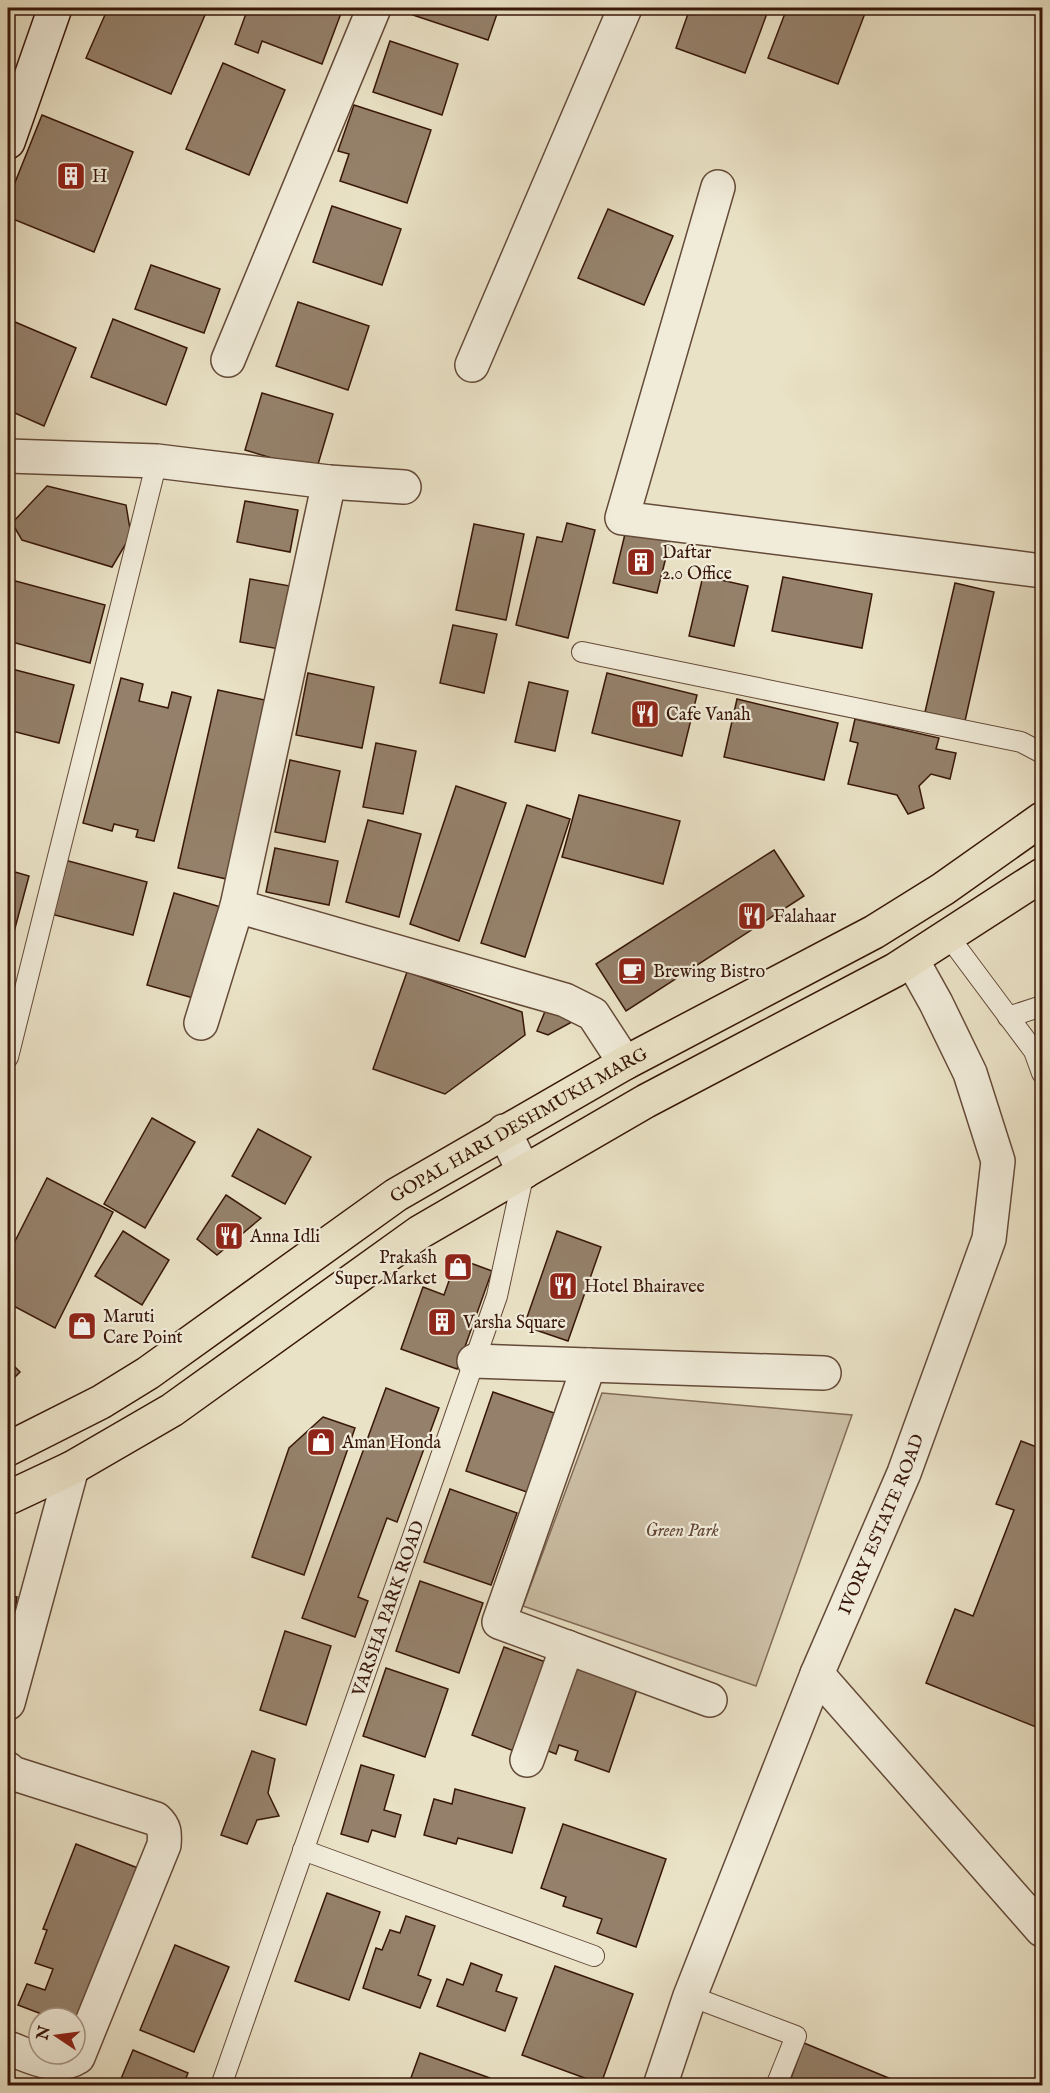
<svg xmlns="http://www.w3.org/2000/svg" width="1050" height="2093" font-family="'IM FELL English',serif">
  <rect width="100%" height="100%" fill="#eae2c6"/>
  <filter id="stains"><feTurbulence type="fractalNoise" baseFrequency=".00333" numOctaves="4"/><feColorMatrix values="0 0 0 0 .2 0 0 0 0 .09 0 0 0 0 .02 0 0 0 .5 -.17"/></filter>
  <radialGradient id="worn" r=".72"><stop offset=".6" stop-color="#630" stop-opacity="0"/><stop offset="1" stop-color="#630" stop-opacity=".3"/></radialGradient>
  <polygon fill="#ccbfa6" stroke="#826b58" stroke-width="1.5" points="602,1393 852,1415 756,1686 523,1606"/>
  <g fill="#95816b" stroke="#381709" stroke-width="1.5">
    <polygon points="108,8 208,8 171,94 86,58"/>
    <polygon points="248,8 343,8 322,64 262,41 258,53 235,44"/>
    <polygon points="416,8 499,8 488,40 413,15"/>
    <polygon points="690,8 769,8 745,73 676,48"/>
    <polygon points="787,8 867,8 838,84 768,58"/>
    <polygon points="390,41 458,64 442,115 373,92"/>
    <polygon points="223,63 285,90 249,175 186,149"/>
    <polygon points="354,105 431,130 407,203 340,181 349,154 338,151"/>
    <polygon points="42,115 133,152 94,252 8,217 8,200"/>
    <polygon points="332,206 401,229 382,285 313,262"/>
    <polygon points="608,209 673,236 644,305 578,278"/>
    <polygon points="151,265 220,289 204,333 135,309"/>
    <polygon points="298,302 369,326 348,390 276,366"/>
    <polygon points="8,319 76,348 44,426 8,410"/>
    <polygon points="113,319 187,348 166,405 91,377"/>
    <polygon points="262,393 333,414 316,471 245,450"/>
    <polygon points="47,486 126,505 131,535 112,567 22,540 12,523"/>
    <polygon points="245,501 298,510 290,552 237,542"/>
    <polygon points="567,523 595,530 568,638 516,625 537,537 562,542"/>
    <polygon points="474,524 524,534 506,620 456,610"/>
    <polygon points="626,530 670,541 657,593 613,583"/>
    <polygon points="703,576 748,586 734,646 689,636"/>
    <polygon points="783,577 872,594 862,648 772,631"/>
    <polygon points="8,579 105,605 90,663 8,641"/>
    <polygon points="250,579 296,587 285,650 240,642"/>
    <polygon points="955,583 994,592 965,721 925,712"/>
    <polygon points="453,625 497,634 484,693 440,683"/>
    <polygon points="8,668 74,685 59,743 8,730"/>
    <polygon points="308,673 374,687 362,748 296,735"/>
    <polygon points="607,673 697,695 682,756 592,733"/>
    <polygon points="121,678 143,684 139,701 168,708 172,692 191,697 154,841 136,837 138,830 114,824 112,831 83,823"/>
    <polygon points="529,682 568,691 555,751 515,742"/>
    <polygon points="218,690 274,702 235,881 178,868"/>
    <polygon points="737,699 838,723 824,780 724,757"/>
    <polygon points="855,719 939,738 936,749 956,753 950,779 931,774 919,786 924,808 908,814 897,795 848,784 858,743 850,741"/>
    <polygon points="376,743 416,751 403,814 363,807"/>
    <polygon points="290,760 340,771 325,842 275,832"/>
    <polygon points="456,786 506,803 459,941 410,924"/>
    <polygon points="579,795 680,821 663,884 562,857"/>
    <polygon points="527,805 570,819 525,957 481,943"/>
    <polygon points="368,820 421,834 399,917 346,902"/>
    <polygon points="275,848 338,861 329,905 266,892"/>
    <polygon points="774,850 804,896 626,1011 596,964"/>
    <polygon points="61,859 147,882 133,935 47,913"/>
    <polygon points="8,870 29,876 11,943 8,942"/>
    <polygon points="174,893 224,908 197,999 147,985"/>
    <polygon points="407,972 522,1012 525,1035 445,1094 373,1069"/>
    <polygon points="548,1004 581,1017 548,1035 537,1031"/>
    <polygon points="152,1118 195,1142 145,1228 104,1204"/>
    <polygon points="258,1129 311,1157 285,1204 232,1176"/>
    <polygon points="47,1178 113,1212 55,1328 8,1303 8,1255"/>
    <polygon points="226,1195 261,1218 217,1255 197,1239"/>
    <polygon points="123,1231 169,1260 142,1305 95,1276"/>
    <polygon points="557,1231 601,1247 568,1341 524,1326"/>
    <polygon points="457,1258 492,1271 457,1369 401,1349 423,1287 444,1295"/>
    <polygon points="8,1360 20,1372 8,1384"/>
    <polygon points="386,1388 439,1408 397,1522 387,1518 358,1597 368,1601 355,1637 302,1618"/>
    <polygon points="493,1392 554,1413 527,1492 466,1471"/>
    <polygon points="323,1417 355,1428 304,1575 252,1557 289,1448"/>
    <polygon points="1021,1441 1042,1449 1041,1729 926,1683 955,1609 973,1616 1014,1510 996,1504"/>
    <polygon points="450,1489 517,1513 491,1585 424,1562"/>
    <polygon points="420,1581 483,1603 459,1673 396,1651"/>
    <polygon points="8,1596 17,1597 10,1649 8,1649"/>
    <polygon points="285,1631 331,1646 306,1725 260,1710"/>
    <polygon points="504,1647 554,1665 522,1754 472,1735"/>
    <polygon points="571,1667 637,1689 609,1772 575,1760 578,1751 559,1745 556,1754 543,1749"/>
    <polygon points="386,1668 448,1689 425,1757 363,1736"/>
    <polygon points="252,1751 275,1759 268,1793 279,1816 257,1820 247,1844 221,1835"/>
    <polygon points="361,1765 394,1775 384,1810 401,1815 395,1837 372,1830 368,1842 341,1834"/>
    <polygon points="455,1789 525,1808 512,1853 458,1838 456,1844 424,1835 434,1799 452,1804"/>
    <polygon points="563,1824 666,1859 636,1947 597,1933 602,1919 563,1906 566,1897 541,1888"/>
    <polygon points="76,1844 143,1870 75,2027 75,2018 52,2018 18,2005 27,1984 45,1990 53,1969 35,1963 47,1930 43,1929"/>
    <polygon points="327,1893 380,1912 349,2000 295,1981"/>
    <polygon points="406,1916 435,1926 418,1975 431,1980 420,2008 363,1988 376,1948 382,1950 390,1930 400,1933"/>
    <polygon points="175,1945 229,1967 194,2052 140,2030"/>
    <polygon points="471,1963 502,1975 496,1991 517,1998 505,2031 437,2006 447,1979 463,1985"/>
    <polygon points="555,1966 633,1994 601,2084 522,2055"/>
    <polygon points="804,2043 908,2086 788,2086"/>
    <polygon points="133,2050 188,2073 183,2086 118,2086"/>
    <polygon points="420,2053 490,2078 487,2086 408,2086"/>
    <polygon points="39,2073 65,2083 64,2086 34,2086"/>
    <polygon points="8,2075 33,2086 8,2086"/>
    <polygon points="516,2079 534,2086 514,2086"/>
  </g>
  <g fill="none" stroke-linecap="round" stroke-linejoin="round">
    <g stroke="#644a38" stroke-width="22">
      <g id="lane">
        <polyline points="582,652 1021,742 1042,753"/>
        <polyline points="949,937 1034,1051 1042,1073"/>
        <polyline points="1008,1017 1042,1006"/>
        <polyline points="8,1057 157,461"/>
        <polyline points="303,1850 594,1956"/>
        <polyline points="690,1996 796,2036 776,2086"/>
        <path id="s1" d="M 221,2086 L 497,1296 L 524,1172"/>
      </g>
    </g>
    <g stroke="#644a38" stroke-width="36">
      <g id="street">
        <polyline points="718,187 622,518 1042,571"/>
        <polyline points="228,360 374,8"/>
        <polyline points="472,365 625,8"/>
        <polyline points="8,456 157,461 329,482 404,487"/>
        <polyline points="237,906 565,1000 593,1014 625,1063"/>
        <polyline points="201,1023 237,906 329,482"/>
        <polyline points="504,1131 524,1172"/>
        <polyline points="474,1361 824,1373"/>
        <polyline points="589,1365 499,1622 710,1700"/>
        <polyline points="817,1674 1042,1930"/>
        <polyline points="8,1703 72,1468"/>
        <polyline points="527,1760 567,1647"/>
        <path d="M 8,1769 L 12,1773 L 156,1819 C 165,1827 165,1833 164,1845 L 78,2057 C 56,2071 30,2056 8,2048"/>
        <path id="s2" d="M 660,2086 L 690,1996 L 817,1674 L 904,1473 L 989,1239 L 998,1161 L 970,1073 L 936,1003 L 912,960"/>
      </g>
    </g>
    <g stroke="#381709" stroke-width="36">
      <polyline id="secondary" points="8,142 55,8"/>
    </g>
    <g stroke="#381709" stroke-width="36">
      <g id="primary">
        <path id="s3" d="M 8,1449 L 101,1402 L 148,1373 L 396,1195 L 625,1063 L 874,932 L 943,889 L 1042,819"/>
        <polyline points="8,1498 72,1468 172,1410 420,1232 646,1101 895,970 1042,875"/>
      </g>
    </g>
    <use href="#lane" stroke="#f1ecda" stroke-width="20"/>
    <use href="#street" stroke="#f1ecda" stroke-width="33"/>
    <use href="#secondary" stroke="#f1ecda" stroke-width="33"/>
    <use href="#primary" stroke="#eae2c6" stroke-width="33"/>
  </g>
  <defs>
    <g id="building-square" transform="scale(1.5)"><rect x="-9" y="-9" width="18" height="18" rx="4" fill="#8f2418" stroke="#f1ecda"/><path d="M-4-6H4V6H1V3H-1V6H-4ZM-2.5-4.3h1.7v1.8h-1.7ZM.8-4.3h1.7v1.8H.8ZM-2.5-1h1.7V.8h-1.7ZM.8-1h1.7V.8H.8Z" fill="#fff"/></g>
    <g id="restaurant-square" transform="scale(1.5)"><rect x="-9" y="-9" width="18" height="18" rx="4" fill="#8f2418" stroke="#f1ecda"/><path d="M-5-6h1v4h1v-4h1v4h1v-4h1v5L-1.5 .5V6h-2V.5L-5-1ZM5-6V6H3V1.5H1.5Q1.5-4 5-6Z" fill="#fff"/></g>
    <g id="cafe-square" transform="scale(1.5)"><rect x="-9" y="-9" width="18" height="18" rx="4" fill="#8f2418" stroke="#f1ecda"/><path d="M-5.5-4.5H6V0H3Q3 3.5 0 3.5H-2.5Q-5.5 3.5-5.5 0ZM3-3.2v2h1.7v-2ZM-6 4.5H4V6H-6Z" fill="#fff"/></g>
    <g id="shop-square" transform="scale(1.5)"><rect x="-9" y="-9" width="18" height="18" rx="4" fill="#8f2418" stroke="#f1ecda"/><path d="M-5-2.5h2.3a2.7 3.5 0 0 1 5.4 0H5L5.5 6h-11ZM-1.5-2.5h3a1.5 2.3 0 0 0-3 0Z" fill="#fff"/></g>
  </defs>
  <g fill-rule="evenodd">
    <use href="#building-square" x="71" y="176"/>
    <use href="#building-square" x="641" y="562"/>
    <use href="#restaurant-square" x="645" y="714"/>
    <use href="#restaurant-square" x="752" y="916"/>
    <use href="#cafe-square" x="632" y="971"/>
    <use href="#restaurant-square" x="229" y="1236"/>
    <use href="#shop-square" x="458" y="1267"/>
    <use href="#restaurant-square" x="563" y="1286"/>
    <use href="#building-square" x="442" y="1322"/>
    <use href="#shop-square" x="82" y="1326"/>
    <use href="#shop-square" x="321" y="1442"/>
  </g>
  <g text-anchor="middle" stroke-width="4.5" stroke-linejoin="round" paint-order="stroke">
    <g font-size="18" fill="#381709" stroke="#f1ecda" text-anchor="start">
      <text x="92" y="182">H</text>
      <text x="662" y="558">Daftar<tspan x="662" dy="21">2.0 Office</tspan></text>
      <text x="666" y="720">Cafe Vanah</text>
      <text x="773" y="922">Falahaar</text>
      <text x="653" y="977">Brewing Bistro</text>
      <text x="250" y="1242">Anna Idli</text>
      <text x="437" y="1263" text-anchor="end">Prakash<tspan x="437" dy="21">Super Market</tspan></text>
      <text x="584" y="1292">Hotel Bhairavee</text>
      <text x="103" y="1322">Maruti<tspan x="103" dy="21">Care Point</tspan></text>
      <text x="463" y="1328">Varsha Square</text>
      <text x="342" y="1448">Aman Honda</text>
    </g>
    <g font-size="18" fill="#381709" stroke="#f1ecda">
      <text dy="6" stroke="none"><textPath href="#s3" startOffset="606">GOPAL HARI DESHMUKH MARG</textPath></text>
      <text dy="6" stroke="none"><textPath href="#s2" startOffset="604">IVORY ESTATE ROAD</textPath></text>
      <text dy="6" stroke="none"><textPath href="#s1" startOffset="506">VARSHA PARK ROAD</textPath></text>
    </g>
    <g font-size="18" font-style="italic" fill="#644938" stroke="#f1ecda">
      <text x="682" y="1536">Green Park</text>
    </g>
  </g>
  <rect width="1050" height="2093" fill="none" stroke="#eae2c6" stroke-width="30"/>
  <rect x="9" y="9" width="1032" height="2075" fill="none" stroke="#381709" stroke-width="3"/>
  <rect x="15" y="15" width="1020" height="2063" fill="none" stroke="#381709" stroke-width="1.5"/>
  <g transform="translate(57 2036) rotate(283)"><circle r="28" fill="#f1ecda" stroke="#a79786" stroke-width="1.5"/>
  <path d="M0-4.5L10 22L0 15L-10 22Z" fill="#8f2418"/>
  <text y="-9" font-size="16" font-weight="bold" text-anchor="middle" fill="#381709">N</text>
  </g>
  <rect width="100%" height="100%" filter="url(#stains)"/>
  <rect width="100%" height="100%" fill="url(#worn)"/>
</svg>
